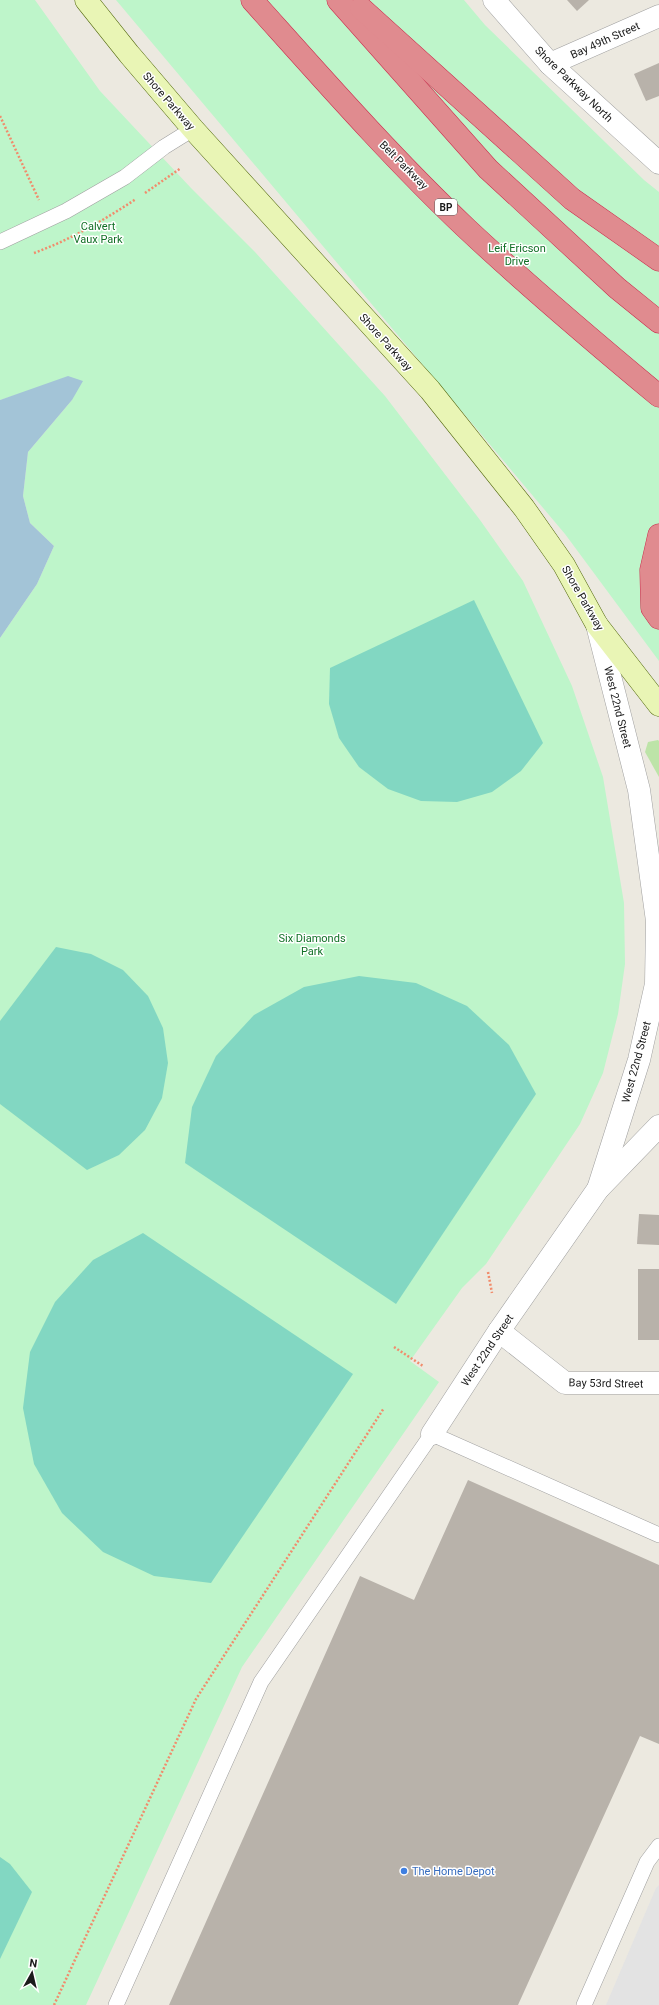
<svg xmlns="http://www.w3.org/2000/svg" width="659" height="2005" font-family="Roboto,sans-serif">
  <rect width="100%" height="100%" fill="#ece9e0"/>
  <polygon fill="#bde4a8" points="658,740 659,741 659,777 645,752 648,742"/>
  <g fill="#bef5ca">
    <polygon points="0,0 35,0 100,91 191,188 255,252 385,396 480,520 523,581 572,686 603,777 624,903 625,964 618,1014 603,1073 580,1124 486,1264 462,1288 410,1361 439,1382 242,1667 86,2005 0,2005 0,638 37,584 54,546 30,523 23,496 28,452 72,400 19,394 0,400"/>
    <polygon points="116,0 464,0 485,25 644,180 659,192 659,661 565,534"/>
  </g>
  <g fill="#82d7c2">
    <polygon points="474,600 543,743 521,771 492,792 457,802 421,801 388,789 359,767 339,738 329,704 330,668"/>
    <polygon points="56,947 91,954 123,970 148,996 163,1028 168,1063 162,1098 145,1130 119,1155 87,1170 0,1104 0,1021"/>
    <polygon points="359,976 416,983 467,1006 509,1045 536,1094 396,1304 185,1163 192,1107 216,1056 254,1015 304,987"/>
    <polygon points="143,1233 353,1374 211,1583 154,1576 103,1552 62,1513 34,1464 23,1408 30,1352 55,1302 93,1260"/>
    <polygon points="0,1857 10,1864 32,1892 0,1959"/>
  </g>
  <polygon fill="#e3e3e3" points="659,1885 659,2005 606,2005 656,1888"/>
  <polygon fill="#a3c4d7" points="68,376 83,381 72,400 28,452 23,496 30,523 54,546 37,584 0,638 0,400"/>
  <g fill="#b8b2aa">
    <polygon points="567,0 589,0 577,11"/>
    <polygon points="659,63 659,96 646,101 634,74"/>
    <polygon points="639,1214 659,1215 659,1245 637,1244"/>
    <rect x="638" y="1269" width="21" height="71"/>
    <polygon points="468,1480 659,1565 659,1744 640,1736 518,2005 169,2005 360,1576 414,1600"/>
  </g>
  <g fill="none" stroke-linecap="round" stroke-linejoin="round">
    <g stroke="#9f9f9f" stroke-width="16">
      <g id="lane">
        <polyline points="0,242 66,211 125,177 164,147 193,129"/>
        <polyline points="116,2005 261,1682 432,1434 659,1535"/>
        <polyline points="584,2005 647,1862 659,1846"/>
      </g>
    </g>
    <g stroke="#9f9f9f" stroke-width="23">
      <g id="street">
        <polyline points="494,0 550,64 659,163"/>
        <polyline points="550,64 659,16"/>
        <polyline points="597,625 639,790 657,921 656,984 639,1060 598,1189"/>
        <polyline points="499,1331 565,1383 659,1383"/>
        <polyline points="432,1434 499,1331 598,1189 659,1126"/>
      </g>
    </g>
    <g stroke="#51680b" stroke-width="23">
      <polyline id="secondary" points="86,0 129,54 193,129 430,390 524,508 564,565 597,625 659,705"/>
    </g>
    <g stroke="#ca2d4d" stroke-width="23">
      <g id="highway">
        <path d="M 252,0 C 322,78 391,157 467,229 C 529,287 594,342 659,396"/>
        <polyline points="338,0 488,169 617,288 659,322"/>
        <polyline points="361,8 572,199 659,260"/>
        <polyline points="659,535 651,570 652,608 659,618"/>
      </g>
    </g>
    <g stroke="#f18c6c" stroke-width="2.5" stroke-dasharray="2 2" stroke-linecap="butt">
      <polyline points="0,116 39,200"/>
      <polyline points="145,193 181,168"/>
      <path d="M 34,253 C 70,240 104,220 136,199"/>
      <polyline points="488,1272 492,1293"/>
      <polyline points="394,1347 423,1366"/>
      <polyline points="54,2005 196,1699 384,1408"/>
    </g>
    <use href="#lane" stroke="#fff" stroke-width="15"/>
    <use href="#street" stroke="#fff" stroke-width="22"/>
    <use href="#secondary" stroke="#e9f5b5" stroke-width="22"/>
    <use href="#highway" stroke="#e08b8f" stroke-width="22"/>
  </g>
  <circle fill="#3f7fe0" stroke="#fff" stroke-width="1.5" cx="404" cy="1871" r="4"/>
  <g text-anchor="middle" stroke-width="3" stroke-linejoin="round" paint-order="stroke">
    <rect fill="#fff" stroke="#5f5f5f" stroke-width="1" x="435" y="199" width="22" height="16" rx="3"/>
    <g font-size="10" font-weight="bold" fill="#1b1b1b">
      <text x="446" y="211">BP</text>
    </g>
    <g font-size="11" fill="#1b1b1b" stroke="#fff">
      <text transform="translate(605 40) rotate(-24)" y="4">Bay 49th Street</text>
      <text transform="translate(574 84) rotate(44)" y="4">Shore Parkway North</text>
      <text transform="translate(169 101) rotate(49)" y="4">Shore Parkway</text>
      <text transform="translate(404 165) rotate(45)" y="4">Belt Parkway</text>
      <text transform="translate(386 342) rotate(48)" y="4">Shore Parkway</text>
      <text transform="translate(583 598) rotate(60)" y="4">Shore Parkway</text>
      <text transform="translate(618 707) rotate(76)" y="4">West 22nd Street</text>
      <text transform="translate(636 1062) rotate(-75)" y="4">West 22nd Street</text>
      <text transform="translate(487 1350) rotate(-56)" y="4">West 22nd Street</text>
      <text transform="translate(606 1383) rotate(1)" y="4">Bay 53rd Street</text>
    </g>
    <g font-size="11" fill="#117026" stroke="#fff">
      <text x="98" y="230">Calvert<tspan x="98" dy="13">Vaux Park</tspan></text>
      <text x="517" y="252">Leif Ericson<tspan x="517" dy="13">Drive</tspan></text>
      <text x="312" y="942">Six Diamonds<tspan x="312" dy="13">Park</tspan></text>
    </g>
    <g font-size="11" fill="#366cbe" stroke="#fff" text-anchor="start">
      <text x="412" y="1875">The Home Depot</text>
    </g>
  </g>
  <g transform="translate(32 1973) rotate(8)" stroke="#ffffff" stroke-width="3" paint-order="stroke">
  <path d="M0-3L7 15L0 10L-7 15Z" fill="#1b1b1b"/>
  <text y="-6" font-size="11" font-weight="bold" text-anchor="middle" fill="#1b1b1b">N</text>
  </g>
</svg>
